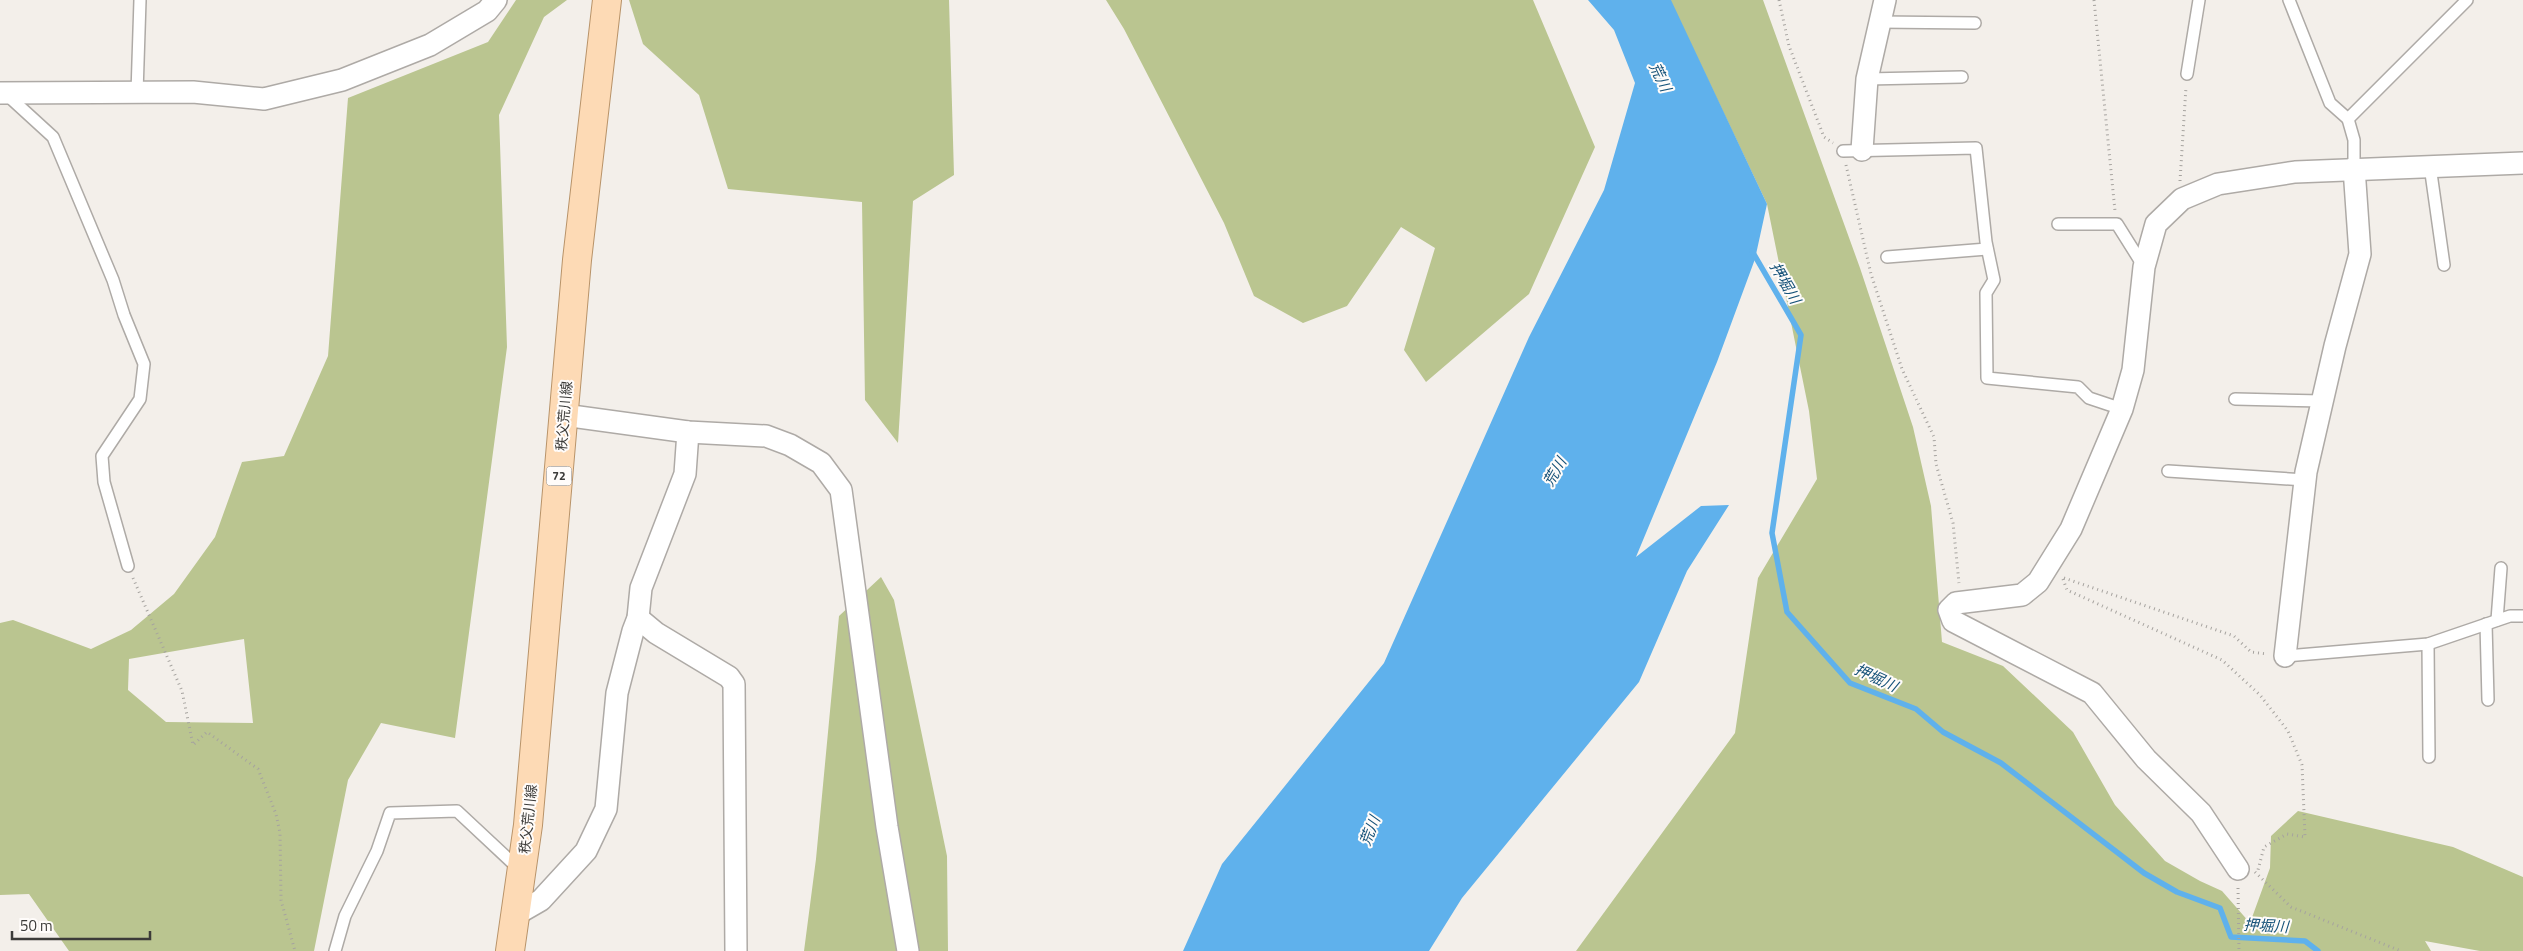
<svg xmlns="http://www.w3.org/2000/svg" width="2523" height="951" font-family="'Titillium Web','Noto Sans JP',sans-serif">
  <rect width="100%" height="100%" fill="#f3efea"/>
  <g fill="#bac590" fill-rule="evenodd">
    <path d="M 516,0 L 567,0 L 544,17 L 499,115 L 507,347 L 455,738 L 381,723 L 348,780 L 314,951 L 69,951 L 29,894 L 0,895 L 0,623 L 13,620 L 91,649 L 131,630 L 174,594 L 215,537 L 242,462 L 284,456 L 328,356 L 348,98 L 488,42 ZM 244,639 L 253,723 L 166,722 L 128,690 L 129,659 Z"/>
    <polygon points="629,0 949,0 954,175 913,201 898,443 865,400 862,202 728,189 699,95 643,44"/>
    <polygon points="1106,0 1533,0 1595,147 1529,294 1426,382 1404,350 1435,248 1401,227 1347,306 1303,323 1254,296 1224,223 1124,29"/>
    <polygon points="1670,0 1763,0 1860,268 1913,427 1931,506 1942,642 2003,666 2073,732 2115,805 2165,861 2200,881 2222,891 2250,923 2270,868 2271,836 2298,811 2453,847 2523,877 2523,951 2480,951 2425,941 2431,951 1576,951 1735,733 1758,578 1817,479 1809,411 1767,204"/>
    <polygon points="881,577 894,600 947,856 948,951 804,951 816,859 839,616"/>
  </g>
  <polygon fill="#5fb1ec" points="1588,0 1671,0 1767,204 1755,259 1717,362 1636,557 1701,506 1729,505 1687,571 1639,682 1462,898 1429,951 1183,951 1222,864 1384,663 1529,337 1604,190 1635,83 1614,30"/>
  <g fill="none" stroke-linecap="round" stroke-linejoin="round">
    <polyline stroke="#5fb1ec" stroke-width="5.5" points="1752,251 1801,335 1772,533 1787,612 1850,683 1916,709 1943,732 2001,763 2144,873 2177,892 2220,908 2231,937 2305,941 2318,951"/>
    <g stroke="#aeaaa6" stroke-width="14">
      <g id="service">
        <polyline points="2289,0 2330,103 2348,119 2354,140 2354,168"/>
        <polyline points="1879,22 1975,23"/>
        <polyline points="2187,74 2199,0"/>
        <polyline points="1867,79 1962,77"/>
        <polyline points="137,93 140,0"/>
        <polyline points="6,94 53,137 113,280 124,315 144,364 140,399 102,456 104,482 128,566"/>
        <polyline points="2348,119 2467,0"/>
        <polyline points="1843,151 1976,148 1986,242 1994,280 1986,293 1987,378 2078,387 2089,398 2122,409"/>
        <polyline points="2430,166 2444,265"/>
        <polyline points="2058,224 2117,224 2144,267"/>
        <polyline points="1887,257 1987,249"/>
        <polyline points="2235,399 2322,401"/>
        <polyline points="2168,471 2305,480"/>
        <polyline points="2497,620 2501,568"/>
        <polyline points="2486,624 2488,700"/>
        <polyline points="2428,644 2429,757"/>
        <polyline points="2285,656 2428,644 2510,616 2523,616"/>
        <polyline points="335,951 345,916 377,851 390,813 457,811 519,869"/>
      </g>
    </g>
    <g stroke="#aeaaa6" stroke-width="24">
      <g id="minor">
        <polyline points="0,93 193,92 264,99 342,80 430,45 487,11 496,0"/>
        <polyline points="1862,150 1867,79 1885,0"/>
        <polyline points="564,415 688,432 766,436 790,445 821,463 841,490 887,827 908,951"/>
        <polyline points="638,618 656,633 729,677 734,684 736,951"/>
        <polyline points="2285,656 2306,472 2335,346 2360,254 2354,168"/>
        <polyline points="2238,869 2201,813 2146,759 2092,693 1953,621 1949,610 1956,603 2022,595 2038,582 2071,529 2122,409 2133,370 2144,267 2156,224 2182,199 2218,184 2295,172 2523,163"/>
        <polyline points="515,915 541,900 586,851 606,809 617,693 633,631 638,618 641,588 685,474 688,432"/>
      </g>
    </g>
    <g stroke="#b89369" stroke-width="30">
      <polyline id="primary" points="510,951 528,825 577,260 607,0"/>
    </g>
    <g stroke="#a6a39f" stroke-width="3" stroke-dasharray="1 4" stroke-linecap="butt">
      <polyline points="1779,0 1789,46 1824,137 1833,143"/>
      <polyline points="2094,0 2115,211"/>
      <polyline points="1846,165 1871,274 1902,369 1934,437 1936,464 1953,523 1959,583"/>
      <polyline points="2180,181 2186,87"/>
      <polyline points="133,578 182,691 193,745 207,732 258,769 276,814 280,833 281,900 295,951"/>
      <polyline points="2064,578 2234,636 2251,652 2267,654"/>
      <polyline points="2063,579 2067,590 2222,660 2260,695 2288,731 2302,765 2305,837 2287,834 2264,847 2258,870"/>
      <polyline points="2255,872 2291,907 2401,951"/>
      <polyline points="2238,888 2239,951"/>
    </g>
    <use href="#service" stroke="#fff" stroke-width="11"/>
    <use href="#minor" stroke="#fff" stroke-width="21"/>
    <use href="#primary" stroke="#fddab5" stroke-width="28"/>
  </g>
  <g text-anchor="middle" stroke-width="4" stroke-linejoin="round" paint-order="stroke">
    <rect fill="#fffcfa" stroke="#767573" stroke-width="1" x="546.5" y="466.5" width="25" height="19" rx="4"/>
    <g font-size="12" font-weight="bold" fill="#3c3b39">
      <text x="559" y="480">72</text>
    </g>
    <g font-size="14" fill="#3c3b39" stroke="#fffcfa">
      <text transform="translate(564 416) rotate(-85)" y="5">秩父荒川線</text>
      <text transform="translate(528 819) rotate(-84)" y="5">秩父荒川線</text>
    </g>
    <g font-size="15" font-style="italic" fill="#165279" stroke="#fffcfa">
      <text transform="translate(1660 77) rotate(64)" y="5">荒川</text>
      <text transform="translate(1785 283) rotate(60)" y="5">押堀川</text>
      <text transform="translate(1555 472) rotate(-60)" y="5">荒川</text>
      <text transform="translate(1876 678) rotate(25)" y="5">押堀川</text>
      <text transform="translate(1370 831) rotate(-69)" y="5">荒川</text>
      <text transform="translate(2266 926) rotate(3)" y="5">押堀川</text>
    </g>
  </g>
  <path d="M12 931v8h138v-8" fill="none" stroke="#3c3b39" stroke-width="2.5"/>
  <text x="20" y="931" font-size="15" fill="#3c3b39" stroke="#fffcfa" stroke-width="4" paint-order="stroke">50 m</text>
</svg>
